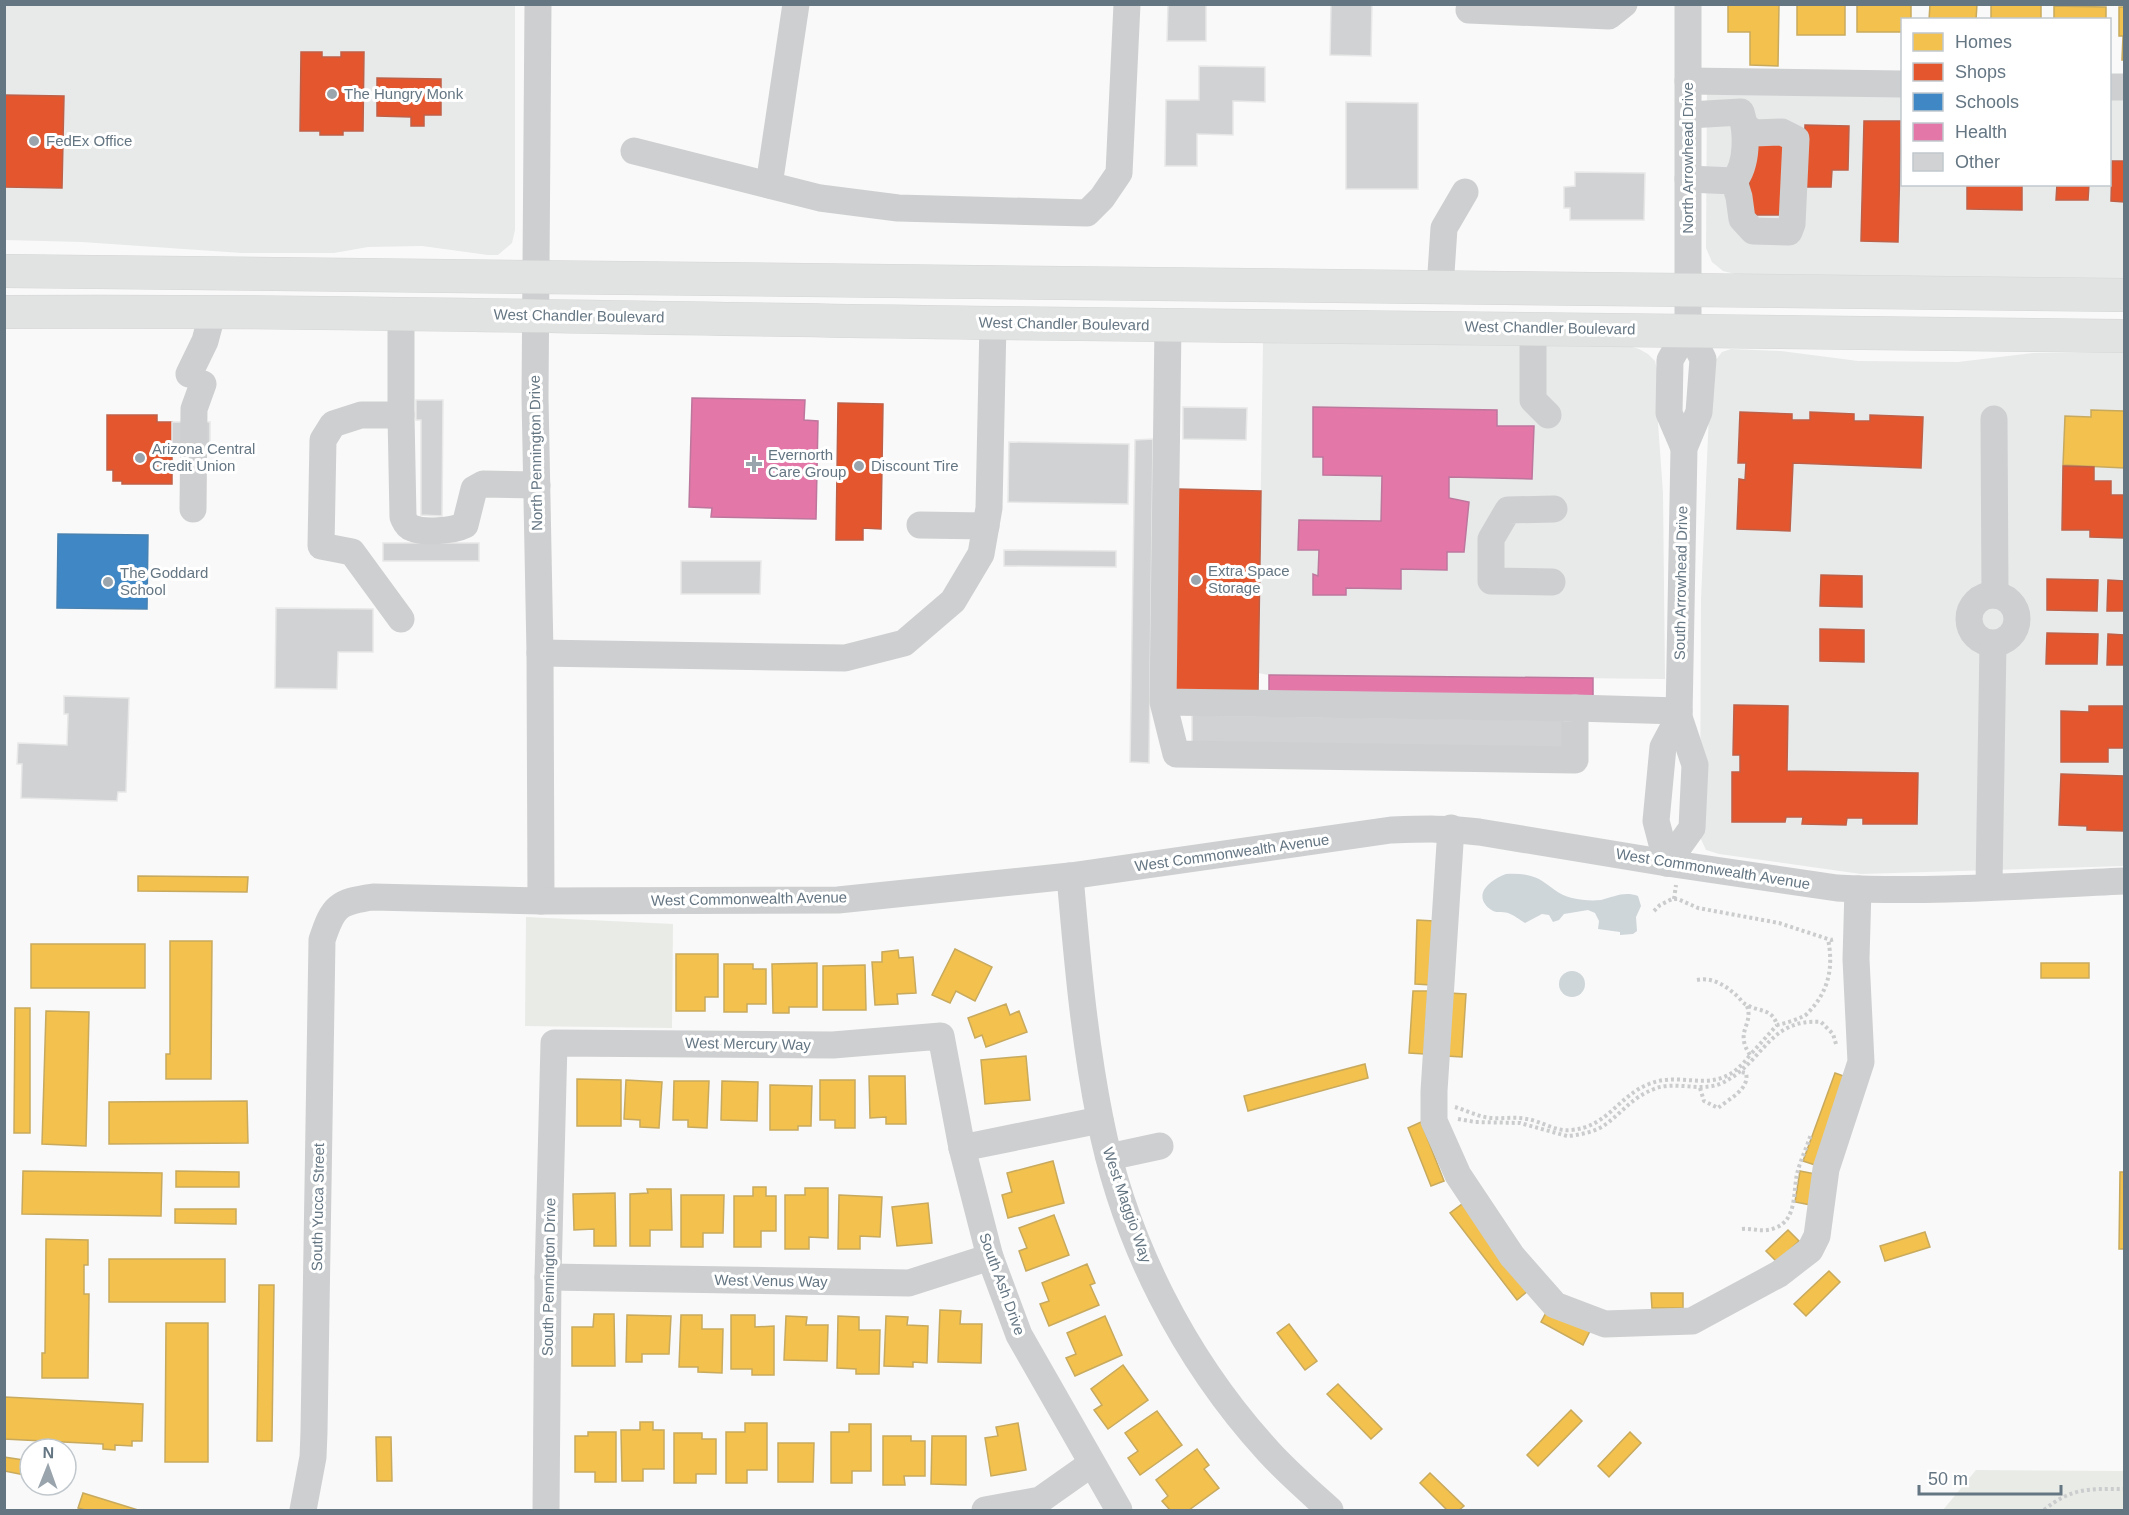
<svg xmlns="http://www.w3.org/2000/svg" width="2129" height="1515" font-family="Helvetica,sans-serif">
  <rect width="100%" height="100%" fill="#f9f9f9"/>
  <g fill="#e8e9e9">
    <polygon points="5,5 515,5 515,230 512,243 498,255 488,255 422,246 368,247 334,253 242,253 82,242 5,240"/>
    <polygon points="1707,86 1902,89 1902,184 2110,184 2110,93 2124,93 2124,279 1735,274 1723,271 1712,262 1706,248"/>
    <polygon points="1263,343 1632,347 1639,349 1648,354 1655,361 1658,374 1658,423 1663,493 1665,679 1269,675 1258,673"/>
    <polygon points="1731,349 1781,351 1858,361 1958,362 2033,353 2124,353 2124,866 1861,874 1719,854 1706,850 1700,837 1701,599 1711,366 1722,352"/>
  </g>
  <g fill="#e8ebe6">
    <polygon points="526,917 673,924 672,1028 525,1026"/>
    <polygon points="1976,1470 2124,1471 2124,1510 1943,1510"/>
  </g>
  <g fill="#ced6d9">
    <path d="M 1506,874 C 1517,873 1529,874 1539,879 C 1551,886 1558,895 1572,898 C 1581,900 1591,901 1601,900 C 1614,897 1624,891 1638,896 L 1641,906 L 1636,917 L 1637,931 L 1633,934 L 1620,935 L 1620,932 L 1598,929 L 1599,921 L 1595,913 L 1588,910 L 1564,914 L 1559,920 L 1553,922 L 1549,915 L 1542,914 L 1525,923 C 1520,920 1514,915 1508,913 C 1502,911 1496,914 1490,909 C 1471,894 1492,879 1506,874 Z"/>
    <circle cx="1572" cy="984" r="13"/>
  </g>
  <g fill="#f2c14e" stroke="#c8aa5e" stroke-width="1.5">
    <polygon points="1728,4 1779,4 1778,66 1750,65 1750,32 1728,32"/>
    <rect x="1797" y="4" width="48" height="31"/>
    <polygon points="1857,4 1911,4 1911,20 1902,20 1902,32 1857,32"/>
    <polygon points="1930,4 1977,4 1976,20 1929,20"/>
    <rect x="1991" y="4" width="50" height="16"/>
    <polygon points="2054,6 2106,7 2106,20 2054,20"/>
    <polygon points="2119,7 2124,7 2124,60 2122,60 2123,36 2119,36"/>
    <polygon points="2091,410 2124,411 2124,468 2063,465 2065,416 2091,417"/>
    <polygon points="138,876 248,877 247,892 138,891"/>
    <polygon points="1417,920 1434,921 1431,985 1415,984"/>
    <polygon points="170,941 212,941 211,1079 166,1079 166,1054 170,1054"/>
    <rect x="31" y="944" width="114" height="44"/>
    <polygon points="955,949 992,967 975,1001 956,991 950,1003 932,995"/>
    <polygon points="898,950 899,958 913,957 916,993 897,994 898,1004 875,1005 872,962 882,962 882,952"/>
    <polygon points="676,954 718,954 718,997 705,997 705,1011 676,1011"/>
    <polygon points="817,963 817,1007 789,1007 789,1013 773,1013 772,964"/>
    <rect x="2041" y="963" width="48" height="15"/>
    <polygon points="724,964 753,964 753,969 766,969 766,1004 747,1004 747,1012 724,1012"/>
    <polygon points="865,965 866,1010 823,1010 823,966"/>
    <polygon points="1413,991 1428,991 1424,1054 1409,1053"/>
    <polygon points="1449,993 1466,994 1462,1057 1446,1056"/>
    <polygon points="1006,1004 1010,1015 1019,1011 1027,1032 986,1047 982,1035 975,1038 968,1018"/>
    <polygon points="15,1008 30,1008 30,1133 14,1133"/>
    <polygon points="46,1011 89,1012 86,1146 42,1144"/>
    <polygon points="1026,1056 1030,1100 985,1104 981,1060"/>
    <polygon points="1365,1064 1368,1078 1248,1111 1244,1096"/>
    <polygon points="1835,1073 1849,1078 1818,1166 1803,1161"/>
    <polygon points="869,1076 905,1076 906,1124 886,1124 886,1117 870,1118"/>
    <polygon points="577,1079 621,1080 621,1126 577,1126"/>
    <polygon points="626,1080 662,1082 659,1128 640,1127 640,1120 624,1119"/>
    <polygon points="820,1080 855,1080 855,1128 835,1128 835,1120 820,1120"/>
    <polygon points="674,1081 709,1081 707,1128 688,1127 688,1120 673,1120"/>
    <polygon points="722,1081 758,1082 757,1121 721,1120"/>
    <polygon points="770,1085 812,1086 811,1126 798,1126 798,1130 770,1130"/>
    <polygon points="247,1101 248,1143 109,1144 109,1102"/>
    <polygon points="1421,1122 1444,1181 1431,1186 1408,1128"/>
    <polygon points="1053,1161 1064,1203 1008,1218 1002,1195 1012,1192 1007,1173"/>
    <polygon points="23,1171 162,1173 161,1216 22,1214"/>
    <polygon points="176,1171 239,1172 239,1187 176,1187"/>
    <polygon points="1800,1171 1816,1174 1811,1205 1795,1202"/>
    <polygon points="2120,1172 2124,1172 2124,1249 2119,1249"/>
    <polygon points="753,1187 766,1187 766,1196 776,1196 776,1231 761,1231 761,1247 734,1247 734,1196 753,1196"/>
    <polygon points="805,1188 828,1188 828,1238 809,1237 809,1249 785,1249 785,1195 805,1195"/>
    <polygon points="647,1189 671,1189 672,1230 650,1230 650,1246 630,1246 630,1194 648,1193"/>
    <polygon points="615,1193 616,1246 594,1246 594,1229 574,1230 573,1194"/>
    <polygon points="681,1195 724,1195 723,1233 703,1233 703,1247 681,1247"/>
    <polygon points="839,1195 882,1197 880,1237 860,1236 860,1249 838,1249"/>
    <polygon points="928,1203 932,1243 897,1246 892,1207"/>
    <polygon points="1462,1204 1529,1290 1517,1300 1450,1213"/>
    <polygon points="175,1209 236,1209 236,1224 175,1223"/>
    <polygon points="1054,1215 1069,1255 1026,1271 1019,1251 1027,1248 1019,1228"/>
    <polygon points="1788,1230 1799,1241 1777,1262 1766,1251"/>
    <polygon points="1925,1232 1930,1247 1885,1261 1880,1246"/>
    <polygon points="46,1239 88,1240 88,1265 84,1265 84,1294 89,1294 88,1378 42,1378 42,1353 45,1353"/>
    <rect x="109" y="1259" width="116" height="43"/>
    <polygon points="1087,1264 1095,1283 1090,1285 1099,1305 1049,1326 1040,1304 1049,1301 1042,1283"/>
    <polygon points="1829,1271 1840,1282 1806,1316 1794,1304"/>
    <polygon points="259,1285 274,1285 272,1441 257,1441"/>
    <polygon points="1651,1293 1683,1293 1683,1308 1652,1308"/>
    <polygon points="1548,1309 1590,1331 1583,1345 1541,1322"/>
    <polygon points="940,1310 961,1311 960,1324 982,1324 981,1363 938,1362"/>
    <polygon points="594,1314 614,1314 615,1366 572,1366 572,1327 593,1327"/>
    <polygon points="627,1315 671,1316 669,1354 642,1354 642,1362 626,1362"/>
    <polygon points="681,1315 702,1315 702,1329 723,1329 722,1373 698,1372 698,1367 679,1367"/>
    <polygon points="731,1315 755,1315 755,1327 774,1326 774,1375 752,1375 752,1369 731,1369"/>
    <polygon points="786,1316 807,1317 806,1325 828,1325 827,1361 784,1360"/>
    <polygon points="838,1316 859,1317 859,1330 880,1330 879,1374 856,1374 856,1369 837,1368"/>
    <polygon points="886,1316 908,1317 907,1325 928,1326 927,1363 913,1362 913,1367 884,1366"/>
    <polygon points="1105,1316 1122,1355 1075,1376 1066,1358 1076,1354 1067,1333"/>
    <polygon points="166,1323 208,1323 208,1462 165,1462"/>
    <polygon points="1289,1324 1317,1361 1305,1370 1277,1333"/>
    <polygon points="1123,1365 1148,1400 1108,1429 1094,1410 1102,1405 1091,1389"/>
    <polygon points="1338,1384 1382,1429 1371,1439 1327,1394"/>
    <polygon points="5,1397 143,1404 142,1441 132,1441 132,1446 115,1445 115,1450 103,1449 103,1444 4,1439"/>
    <polygon points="1571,1410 1582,1421 1538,1466 1527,1455"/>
    <polygon points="1157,1411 1182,1445 1140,1475 1128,1458 1138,1451 1125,1433"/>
    <polygon points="640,1422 653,1422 653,1430 664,1430 664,1469 643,1469 643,1481 622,1481 621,1430 640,1430"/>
    <polygon points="745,1423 767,1423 767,1470 747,1470 747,1483 726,1483 726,1432 745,1432"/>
    <polygon points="1018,1423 1026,1470 991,1476 985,1438 998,1436 996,1427"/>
    <polygon points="849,1424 871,1424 871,1471 852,1471 852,1483 831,1483 831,1432 849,1432"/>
    <polygon points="588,1432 616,1432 616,1482 595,1482 595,1472 575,1472 575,1436 588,1436"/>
    <polygon points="1630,1432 1641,1443 1609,1477 1598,1466"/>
    <polygon points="674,1433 702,1433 702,1439 716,1439 716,1474 696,1474 696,1483 674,1483"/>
    <polygon points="883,1436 911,1436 911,1441 925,1441 925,1476 904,1476 905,1485 883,1485"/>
    <polygon points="932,1436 966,1436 966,1485 931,1484"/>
    <polygon points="376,1437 391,1437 392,1481 377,1481"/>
    <polygon points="778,1443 814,1443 813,1482 778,1482"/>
    <polygon points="1197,1449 1209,1465 1204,1469 1219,1488 1189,1510 1170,1510 1162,1501 1168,1496 1156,1480"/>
    <polygon points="4,1457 30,1461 30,1476 4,1471"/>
    <polygon points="1430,1473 1464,1506 1459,1510 1447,1510 1420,1483"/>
    <polygon points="83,1493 138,1510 85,1510 78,1508"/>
  </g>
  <g fill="#e4572e" stroke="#be6048" stroke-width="1.5">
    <polygon points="301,52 322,52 322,57 341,57 341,52 364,52 363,131 343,131 343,135 320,135 320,131 300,131"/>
    <polygon points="377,78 441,79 441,115 424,115 424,126 411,126 411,117 377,116"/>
    <polygon points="4,95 64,96 62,188 4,187"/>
    <polygon points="1864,121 1901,121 1898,242 1861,241"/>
    <polygon points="1805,125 1849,126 1848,170 1832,170 1831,187 1804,187"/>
    <polygon points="1750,143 1786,144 1784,215 1749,215"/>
    <polygon points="2112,161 2124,161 2124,202 2111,201"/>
    <polygon points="1967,184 2022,184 2022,210 1967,209"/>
    <polygon points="2057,184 2089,184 2088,200 2056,200"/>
    <polygon points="838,403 883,404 881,529 863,528 863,540 836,540"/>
    <polygon points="1740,412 1792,414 1792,420 1810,420 1810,412 1854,414 1854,421 1870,421 1870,415 1923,417 1921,468 1793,463 1790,531 1737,529 1739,479 1745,480 1746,463 1738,463"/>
    <polygon points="107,415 157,415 157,422 172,422 172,484 122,484 122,481 113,481 113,470 107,470"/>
    <polygon points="2063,466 2094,467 2094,481 2111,481 2111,495 2124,495 2124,538 2090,537 2090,530 2062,530"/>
    <polygon points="1178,489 1261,491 1258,693 1175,691"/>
    <polygon points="1821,575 1862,576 1862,607 1820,606"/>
    <polygon points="2047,579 2098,580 2097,611 2047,610"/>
    <polygon points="2108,580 2124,581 2124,611 2107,611"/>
    <polygon points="1820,629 1864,630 1864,662 1820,661"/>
    <polygon points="2047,633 2098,634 2097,664 2046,664"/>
    <polygon points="2108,634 2124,635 2124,665 2107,665"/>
    <polygon points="1734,705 1788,706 1787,771 1918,773 1917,824 1863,824 1863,818 1847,818 1846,825 1802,824 1803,817 1786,817 1785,822 1732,822 1732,772 1740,772 1740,755 1733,755"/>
    <polygon points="2089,706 2124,706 2124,748 2108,748 2108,762 2061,762 2061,711 2089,712"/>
    <polygon points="2061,774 2124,776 2124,831 2087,830 2087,826 2059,825"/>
  </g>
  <polygon fill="#3f88c5" stroke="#4a83b1" stroke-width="1.5" points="58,534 148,535 147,609 57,608"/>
  <g fill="#e377a8" stroke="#bd779d" stroke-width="1.5">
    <polygon points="692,398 805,400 804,420 818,421 816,519 711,517 712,508 689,507"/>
    <polygon points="1313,407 1497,410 1497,426 1534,426 1532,479 1449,477 1449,498 1469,502 1464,552 1447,552 1447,570 1401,569 1401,589 1346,588 1346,595 1313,595 1313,574 1318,576 1319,550 1298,550 1299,520 1381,521 1382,476 1323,475 1323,457 1313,457"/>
    <polygon points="1269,675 1593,678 1593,696 1269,693"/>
  </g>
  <g fill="#d0d2d3" stroke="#e8e8e8" stroke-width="1.5">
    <polygon points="1168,4 1206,4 1206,41 1167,41"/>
    <polygon points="1331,4 1372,4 1371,56 1330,55"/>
    <polygon points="1199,66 1265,67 1265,102 1233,101 1233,135 1197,134 1197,166 1165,166 1166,100 1199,100"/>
    <polygon points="1346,102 1418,103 1418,189 1346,189"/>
    <polygon points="1575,172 1645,173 1644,220 1570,220 1570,208 1564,208 1564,187 1575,186"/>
    <polygon points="416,400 443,400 442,516 421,515 421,420 416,420"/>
    <polygon points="1183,407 1247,408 1246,440 1183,439"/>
    <rect x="172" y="422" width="38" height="23"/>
    <polygon points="1153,439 1149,763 1130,762 1135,440"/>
    <polygon points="1009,442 1129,444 1128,504 1008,502"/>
    <rect x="383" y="543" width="96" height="18"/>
    <polygon points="1004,550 1116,551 1116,567 1004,566"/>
    <polygon points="681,561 761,561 760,594 681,594"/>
    <polygon points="276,608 373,609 373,652 338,652 337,689 275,688"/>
    <polygon points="64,696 129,698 126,792 118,792 117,801 21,798 22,764 17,764 18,743 67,745 68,714 64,714"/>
    <polygon points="1192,715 1564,720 1563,750 1192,745"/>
  </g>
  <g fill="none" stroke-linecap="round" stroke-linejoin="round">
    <g stroke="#d5d6d7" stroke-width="34">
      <g id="major">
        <polyline points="4,271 2124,295"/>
        <path d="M 4,312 C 335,310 665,319 995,323 C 1372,328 1748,331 2124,336"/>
      </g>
    </g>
    <g stroke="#cbcccd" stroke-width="4" stroke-dasharray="3 3" stroke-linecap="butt">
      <polyline points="1674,899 1676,885"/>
      <polyline points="1654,911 1660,905 1672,899 1678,899 1698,908 1779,923 1831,940 1835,939"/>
      <path d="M 1697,980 C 1712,977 1725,985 1736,995 C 1740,998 1742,1003 1747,1005 C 1759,1012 1772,1008 1777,1025 C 1786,1023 1796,1020 1804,1016 C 1808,1014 1811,1009 1814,1006 C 1830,986 1833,964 1828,939"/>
      <path d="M 1747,1006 C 1754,1025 1734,1031 1750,1055 L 1777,1025"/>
      <path d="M 1700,1088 L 1704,1101 L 1718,1108 C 1729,1099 1750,1089 1746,1073 L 1741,1072"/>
      <path d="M 1455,1107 C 1465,1110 1475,1115 1485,1117 C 1499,1120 1513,1116 1527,1119 C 1541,1121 1556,1132 1571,1130 C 1608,1127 1618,1096 1649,1084 C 1685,1069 1717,1100 1750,1055"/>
      <path d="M 1458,1119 L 1475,1122 L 1520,1123 L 1567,1136 C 1579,1135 1596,1132 1606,1124 C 1624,1111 1631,1098 1654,1089 C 1676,1080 1700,1093 1722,1083 C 1764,1063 1768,1018 1821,1022 L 1833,1034 L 1836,1044"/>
      <path d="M 1742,1229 C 1753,1228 1763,1233 1775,1228 C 1797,1220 1793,1193 1797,1174 C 1800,1161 1807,1147 1811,1134"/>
      <path d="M 2044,1510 C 2072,1487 2090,1489 2124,1489"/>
    </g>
    <g stroke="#cecfd0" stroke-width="27">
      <polyline points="538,4 535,397 540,653 541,901"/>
      <polyline points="1469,10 1609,16 1624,4"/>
      <polyline points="1688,81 1902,84"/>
      <polyline points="2110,87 2124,87"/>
      <path d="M 1689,115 L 1741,112 C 1747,132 1748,164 1734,181"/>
      <polyline points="634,151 820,198 898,208 1087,213 1102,198 1119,173 1127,4"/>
      <polyline points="1688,179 1734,181 1739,197 1742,219 1753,231 1789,232 1792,224 1796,139 1782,132 1754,133 1745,126"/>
      <polyline points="769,185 796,4"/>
      <polyline points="1440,288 1444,228 1465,192"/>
      <polyline points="401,314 401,415 361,415 333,424 323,440 321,546 352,552 401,619"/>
      <polyline points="1533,328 1533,400 1548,415"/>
      <polyline points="189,374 205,341 213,311"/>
      <path d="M 401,415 L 403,517 C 405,521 406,526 412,528 C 424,533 453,531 465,525 L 474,489 L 483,484 L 537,485"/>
      <polyline points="1994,419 1995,595"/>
      <polyline points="1684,448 1669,413 1670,360 1688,329"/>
      <polyline points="193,509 194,409 203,384"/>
      <polyline points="920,525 986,526"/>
      <polyline points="1552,582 1491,581 1491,539 1508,510 1554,509"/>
      <circle cx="1993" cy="619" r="24"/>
      <polyline points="540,653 845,658 904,643 953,601 981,554 989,508 993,323"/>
      <polyline points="1163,702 1176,754 1575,760 1575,708 1163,702 1168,325"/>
      <polyline points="1575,708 1679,711"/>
      <polyline points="1451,828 1434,1091 1434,1121 1458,1175 1512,1256 1555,1305 1605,1324 1692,1321 1779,1274 1810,1250 1817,1236 1826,1169 1861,1062 1856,959 1858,889"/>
      <polyline points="1667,863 1692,828 1695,765 1679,717 1684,448 1699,412 1703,359 1688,329 1688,4"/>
      <polyline points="1667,863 1656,821 1663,747 1679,717"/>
      <path d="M 1070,876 C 1077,957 1084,1039 1100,1119 C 1124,1241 1184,1359 1268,1451 C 1287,1472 1309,1491 1330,1510"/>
      <polyline points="1989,886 1993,644"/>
      <polyline points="962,1148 1100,1120"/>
      <polyline points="1109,1157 1160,1146"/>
      <polyline points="548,1277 909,1283 990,1257"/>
      <path d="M 303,1510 L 313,1457 L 314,1432 L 322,940 C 333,906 338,902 373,897 L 541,901 L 838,900 L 1070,876 L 1391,830 C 1421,829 1449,828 1479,832 L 1667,863 L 1837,888 C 1933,893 2029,885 2124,881"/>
      <polyline points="546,1510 548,1277 554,1043 833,1045 941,1036 962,1148 990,1257 1019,1335 1119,1510"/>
      <polyline points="985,1510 1040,1500 1091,1464"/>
    </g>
    <use href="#major" stroke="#e1e2e2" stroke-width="33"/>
  </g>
  <g fill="#99a4ac" stroke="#fff" stroke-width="2">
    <circle cx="332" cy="94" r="6"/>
    <circle cx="34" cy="141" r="6"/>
    <circle cx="140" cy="458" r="6"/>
    <path d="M751 455h6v6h6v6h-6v6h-6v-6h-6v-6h6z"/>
    <circle cx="859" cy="466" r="6"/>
    <circle cx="1196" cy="580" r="6"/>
    <circle cx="108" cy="582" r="6"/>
  </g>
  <g text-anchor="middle" stroke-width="6" stroke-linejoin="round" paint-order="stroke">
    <g font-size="15" fill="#657683" stroke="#fff" text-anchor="start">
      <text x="344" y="99">The Hungry Monk</text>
      <text x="46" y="146">FedEx Office</text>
      <text x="152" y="454">Arizona Central<tspan x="152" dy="17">Credit Union</tspan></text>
      <text x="768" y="460">Evernorth<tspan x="768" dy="17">Care Group</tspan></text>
      <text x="871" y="471">Discount Tire</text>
      <text x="1208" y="576">Extra Space<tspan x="1208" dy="17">Storage</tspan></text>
      <text x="120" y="578">The Goddard<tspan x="120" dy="17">School</tspan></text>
    </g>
    <g font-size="15" fill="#657683" stroke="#fff">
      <text transform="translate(1688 158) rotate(-90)" y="5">North Arrowhead Drive</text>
      <text transform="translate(579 316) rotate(1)" y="5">West Chandler Boulevard</text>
      <text transform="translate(1064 324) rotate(1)" y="5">West Chandler Boulevard</text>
      <text transform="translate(1550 328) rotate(1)" y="5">West Chandler Boulevard</text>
      <text transform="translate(536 453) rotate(-91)" y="5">North Pennington Drive</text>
      <text transform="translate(1681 583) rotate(-89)" y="5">South Arrowhead Drive</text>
      <text transform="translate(1232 853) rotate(-8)" y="5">West Commonwealth Avenue</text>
      <text transform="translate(1713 869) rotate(9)" y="5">West Commonwealth Avenue</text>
      <text transform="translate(749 899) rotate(-1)" y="5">West Commonwealth Avenue</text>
      <text transform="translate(748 1044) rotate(1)" y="5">West Mercury Way</text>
      <text transform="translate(1127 1205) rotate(71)" y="5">West Maggio Way</text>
      <text transform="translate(318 1207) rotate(-89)" y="5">South Yucca Street</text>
      <text transform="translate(549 1277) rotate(-89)" y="5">South Pennington Drive</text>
      <text transform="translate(771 1281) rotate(1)" y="5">West Venus Way</text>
      <text transform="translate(1002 1284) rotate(70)" y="5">South Ash Drive</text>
    </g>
  </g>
  <rect width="2129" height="1515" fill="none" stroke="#657683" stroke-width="12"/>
  <rect x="1901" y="18" width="210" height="168" fill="#ffffff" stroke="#c1c8cd" stroke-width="1.5"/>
  <rect x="1913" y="33" width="30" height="18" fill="#f2c14e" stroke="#c1c8cd" stroke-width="1.5"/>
  <text x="1955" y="48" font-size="18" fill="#657683">Homes</text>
  <rect x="1913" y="63" width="30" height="18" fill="#e4572e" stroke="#c1c8cd" stroke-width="1.5"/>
  <text x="1955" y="78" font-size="18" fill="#657683">Shops</text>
  <rect x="1913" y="93" width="30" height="18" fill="#3f88c5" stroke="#c1c8cd" stroke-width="1.5"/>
  <text x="1955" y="108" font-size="18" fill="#657683">Schools</text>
  <rect x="1913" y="123" width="30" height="18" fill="#e377a8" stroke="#c1c8cd" stroke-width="1.5"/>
  <text x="1955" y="138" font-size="18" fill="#657683">Health</text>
  <rect x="1913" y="153" width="30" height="18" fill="#d0d2d3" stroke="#c1c8cd" stroke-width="1.5"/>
  <text x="1955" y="168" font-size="18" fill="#657683">Other</text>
  <g transform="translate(48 1467) rotate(1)"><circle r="28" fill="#ffffff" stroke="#c1c8cd" stroke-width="1.5"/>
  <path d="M0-4.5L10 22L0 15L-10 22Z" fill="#99a4ac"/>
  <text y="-9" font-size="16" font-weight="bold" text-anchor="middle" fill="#657683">N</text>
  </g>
  <path d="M1919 1485v9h142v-9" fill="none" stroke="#657683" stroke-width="3"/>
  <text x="1928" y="1485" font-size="18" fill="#657683" stroke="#ffffff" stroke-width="4.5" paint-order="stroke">50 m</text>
</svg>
